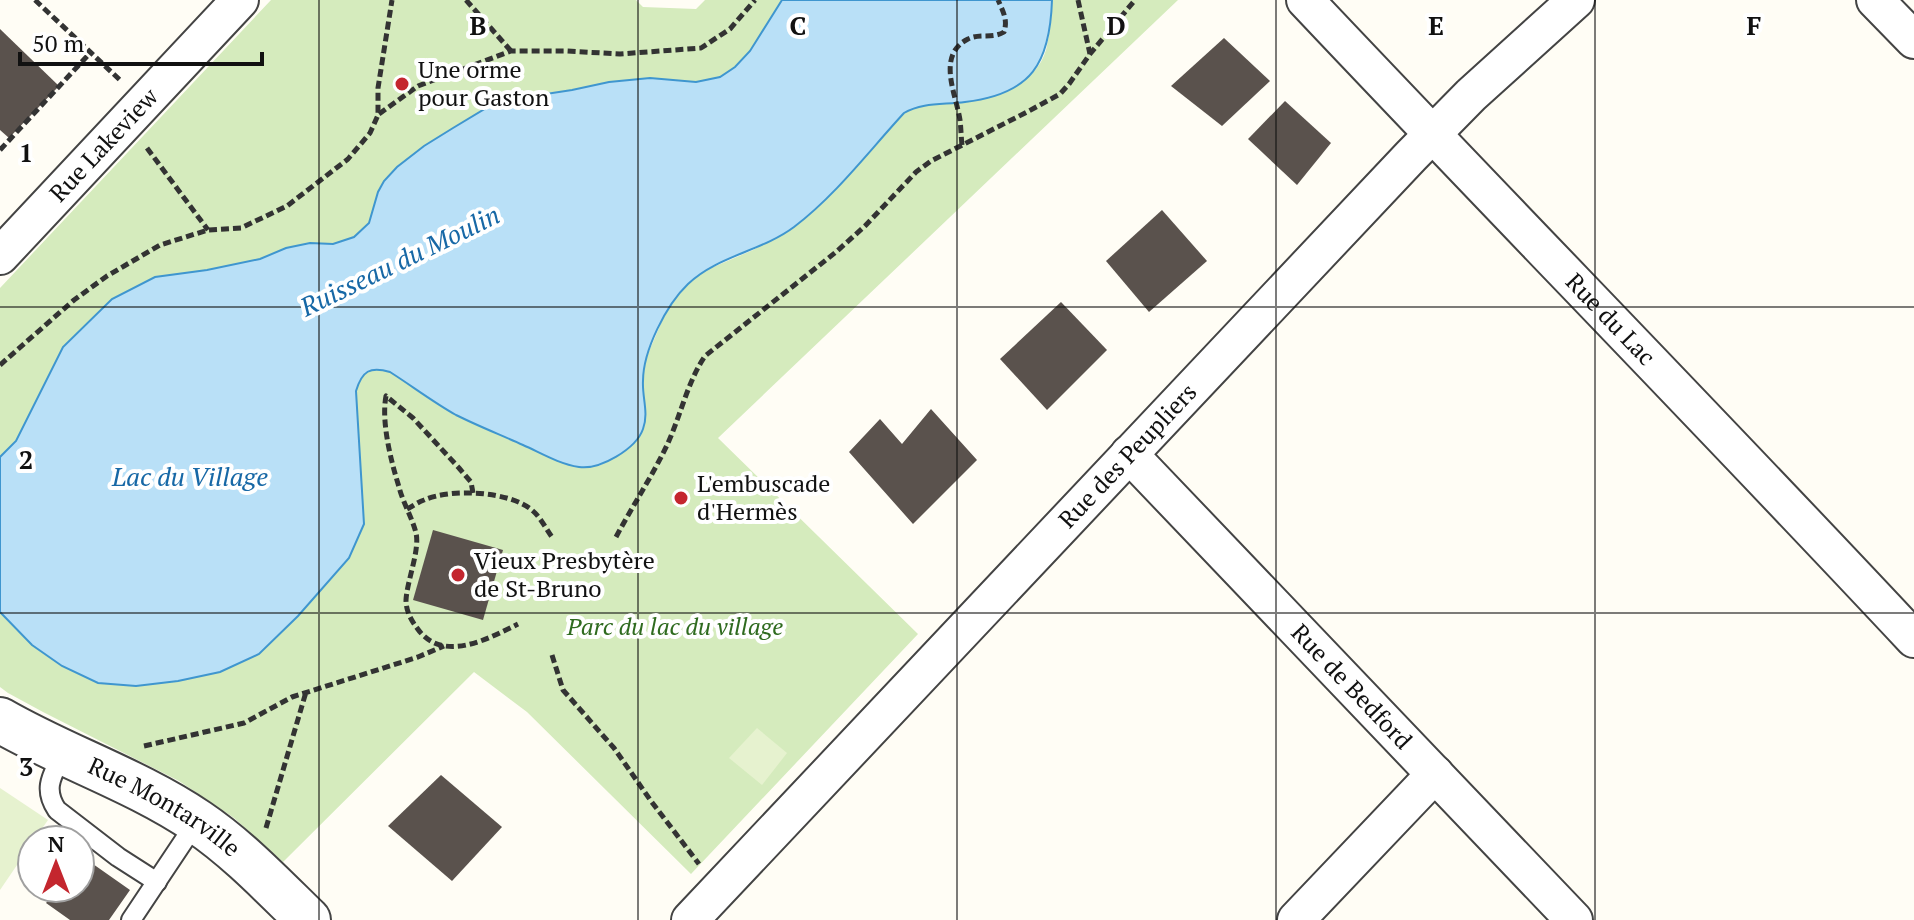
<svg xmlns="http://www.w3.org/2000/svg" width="1914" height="920" font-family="'PT Serif',serif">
  <rect width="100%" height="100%" fill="#fffdf5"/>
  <g fill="#d5ebbd">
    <polygon points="271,0 636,0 643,7 696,9 705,0 782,0 750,51 735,67 720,77 696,82 650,78 609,82 572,90 522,96 488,107 424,146 397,167 384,181 378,192 369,223 354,237 333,244 310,243 286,248 260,259 207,270 155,277 112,299 63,347 16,441 0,457 0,288"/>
    <path d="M 1052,0 L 1178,0 L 718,438 L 918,634 L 691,874 L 527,712 L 474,672 L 283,862 L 234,818 L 179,781 L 43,712 L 8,693 L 0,687 L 0,612 L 32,645 L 259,654 L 298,616 L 349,558 L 363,524 L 356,391 C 362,371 370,366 390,372 L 456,414 L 599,466 L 617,456 L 631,445 L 646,418 L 642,383 L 644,363 L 662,321 L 672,303 L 687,284 L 704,271 L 753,250 L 793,228 L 834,190 L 904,113 C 923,102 943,105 965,102 C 996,98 1036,84 1046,50 C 1050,34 1051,17 1052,0 Z"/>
  </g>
  <g fill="#e6f2cf">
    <polygon points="757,728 787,753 762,785 729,758"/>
    <polygon points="0,788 48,820 34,840 32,840 32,843 0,890"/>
  </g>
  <path fill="#b9e0f7" stroke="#3f96cf" stroke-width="2" d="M 782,0 L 1052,0 C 1050,63 1032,94 965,102 C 944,105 923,102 904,113 C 869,151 836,195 794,227 C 762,251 717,256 688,284 C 666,305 643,351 643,381 C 642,397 649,413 643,429 C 636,449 600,470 579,467 C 559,464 541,453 523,445 C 501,435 478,426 456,415 C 433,402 412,386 390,372 C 370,366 362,371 356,391 L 364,524 L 349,558 L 298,616 L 259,654 L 220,672 L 178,681 L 136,686 L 98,683 L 62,666 L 32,645 L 0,612 L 0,457 L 16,441 L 63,347 L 112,299 L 155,277 L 207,270 L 260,259 L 286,248 L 310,243 L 333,244 L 354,237 L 369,223 L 378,192 L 384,181 L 397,167 L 424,146 L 453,128 L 488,107 L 507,100 L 572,90 L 609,82 L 650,78 L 696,82 L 720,77 L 735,67 L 750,51 Z"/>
  <g fill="#5a524d">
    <polygon points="0,29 59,86 9,138 0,130"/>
    <polygon points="1224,38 1270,81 1222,126 1171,86"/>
    <polygon points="1285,101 1331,143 1297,185 1248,139"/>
    <polygon points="1162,210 1207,261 1149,312 1106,261"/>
    <polygon points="1061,302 1107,350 1047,410 1000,359"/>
    <polygon points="931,409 977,460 913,524 849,452 880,419 902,444"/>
    <polygon points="433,530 503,550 483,620 413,600"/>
    <polygon points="441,775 502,827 452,881 388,826"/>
    <polygon points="83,857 130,890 109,920 70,920 46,903 51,897 38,888 80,888 80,861"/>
  </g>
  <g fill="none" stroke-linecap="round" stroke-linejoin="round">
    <g stroke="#444" stroke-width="22">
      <g id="service">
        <path d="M 63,753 C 53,774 42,788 57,810 L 118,857 L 157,882"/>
        <polyline points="131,920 197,821"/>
      </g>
    </g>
    <g stroke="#444" stroke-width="40">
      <g id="minor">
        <path id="s1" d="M 1305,0 C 1507,214 1713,424 1914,639"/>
        <polyline points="1875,0 1914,40"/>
        <path id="s2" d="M 0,256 L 240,0"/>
        <path id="s3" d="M 1129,454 L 1574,920"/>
        <path id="s4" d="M 690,920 L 1411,156 L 1471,95 L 1576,0"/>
        <polyline points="1296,920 1435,774"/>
      </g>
    </g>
    <g stroke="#444" stroke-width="48">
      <g id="tertiary">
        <path id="s5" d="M 0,720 C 64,757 136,780 198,822 C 238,849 273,886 308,920"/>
      </g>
    </g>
    <g stroke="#333" stroke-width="5" stroke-dasharray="8 4" stroke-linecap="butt">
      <polyline points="35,0 121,81"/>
      <polyline points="466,0 511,51"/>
      <polyline points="1078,0 1090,54"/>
      <polyline points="379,114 418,86 511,51 566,51 620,54 701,48 730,29 755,0"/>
      <path d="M 962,145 C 961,136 961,128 960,120 C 956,94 936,55 968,39 C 980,33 993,39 1004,32 C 1008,20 1003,11 998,0"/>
      <polyline points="147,148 208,230"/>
      <polyline points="0,150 91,52"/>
      <polyline points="0,365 74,300 107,276 160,245 208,230 241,228 287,206 348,159 370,133 378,115 378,88 392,0"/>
      <path d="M 473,493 L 471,482 L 459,468 L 413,418 L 386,396 C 381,422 391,461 399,487 C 403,503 412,517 416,533 C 420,550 407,581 406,600 C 406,611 411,620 417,628 C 442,664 488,639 518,624"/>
      <path d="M 407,509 C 413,506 418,502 424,500 C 451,488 511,491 533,511 C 541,518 546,529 552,537"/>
      <path d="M 616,537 C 633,505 653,475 668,443 C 681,414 688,381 705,356 L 836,252 L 865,226 L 916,172 L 931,161 L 1027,112 L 1060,94 L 1069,84 L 1090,54 L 1135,0"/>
      <polyline points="552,655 563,690 614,748 651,801 699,864"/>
      <polyline points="144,746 244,723 292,697 418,657 444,646"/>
      <polyline points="266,828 306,692"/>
    </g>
    <use href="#service" stroke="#fff" stroke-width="18"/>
    <use href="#minor" stroke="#fff" stroke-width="36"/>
    <use href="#tertiary" stroke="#fff" stroke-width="44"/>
  </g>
  <path fill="none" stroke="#111" stroke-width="2" stroke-opacity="0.55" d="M 319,0 L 319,920M 638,0 L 638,920M 957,0 L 957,920M 1276,0 L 1276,920M 1595,0 L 1595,920M 0,307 L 1914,307M 0,613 L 1914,613"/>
  <g fill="#c4262e" stroke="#fff" stroke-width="3">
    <circle cx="402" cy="84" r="8"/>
    <circle cx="681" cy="498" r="8"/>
    <circle cx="458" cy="575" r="8"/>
  </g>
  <g text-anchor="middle" stroke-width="8" stroke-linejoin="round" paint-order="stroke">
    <g font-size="24" fill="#111" stroke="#fff" text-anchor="start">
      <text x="418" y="78">Une orme<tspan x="418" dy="28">pour Gaston</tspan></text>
      <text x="697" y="492">L'embuscade<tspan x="697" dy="28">d'Hermès</tspan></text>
      <text x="474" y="569">Vieux Presbytère<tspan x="474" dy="28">de St-Bruno</tspan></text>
    </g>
    <g font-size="24" fill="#111" stroke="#fff">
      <text dy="8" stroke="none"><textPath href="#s2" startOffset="152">Rue Lakeview</textPath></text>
      <text dy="8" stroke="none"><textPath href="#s1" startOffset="442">Rue du Lac</textPath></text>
      <text dy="8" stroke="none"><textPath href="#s4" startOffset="638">Rue des Peupliers</textPath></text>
      <text dy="8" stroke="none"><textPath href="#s3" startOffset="322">Rue de Bedford</textPath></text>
      <text dy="8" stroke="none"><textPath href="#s5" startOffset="186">Rue Montarville</textPath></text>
    </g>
    <g font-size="24" font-style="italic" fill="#2f6b1f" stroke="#fff">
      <text x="675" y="635">Parc du lac du village</text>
    </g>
    <g font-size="26" font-style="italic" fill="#1768a6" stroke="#fff">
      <text transform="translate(400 261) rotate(-26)" y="9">Ruisseau du Moulin</text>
      <text x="190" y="486">Lac du Village</text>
    </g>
  </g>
  <g font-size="26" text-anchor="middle" font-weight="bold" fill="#111" stroke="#fff" stroke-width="8" stroke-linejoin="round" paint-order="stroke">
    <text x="478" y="35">B</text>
    <text x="798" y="35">C</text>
    <text x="1116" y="35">D</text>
    <text x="1436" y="35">E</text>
    <text x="1754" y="35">F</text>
    <text x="26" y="162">1</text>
    <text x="26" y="469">2</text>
    <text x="26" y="776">3</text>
  </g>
  <g transform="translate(56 864)"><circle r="38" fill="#ffffff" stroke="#a0a0a0" stroke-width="2"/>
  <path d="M0-6L14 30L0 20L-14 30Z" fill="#c4262e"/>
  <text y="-12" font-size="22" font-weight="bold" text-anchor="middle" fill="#111111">N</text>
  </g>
  <path d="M20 52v12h242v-12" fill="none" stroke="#111111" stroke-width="4"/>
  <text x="32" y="52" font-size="24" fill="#111111" stroke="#ffffff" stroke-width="6" paint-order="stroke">50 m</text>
</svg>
